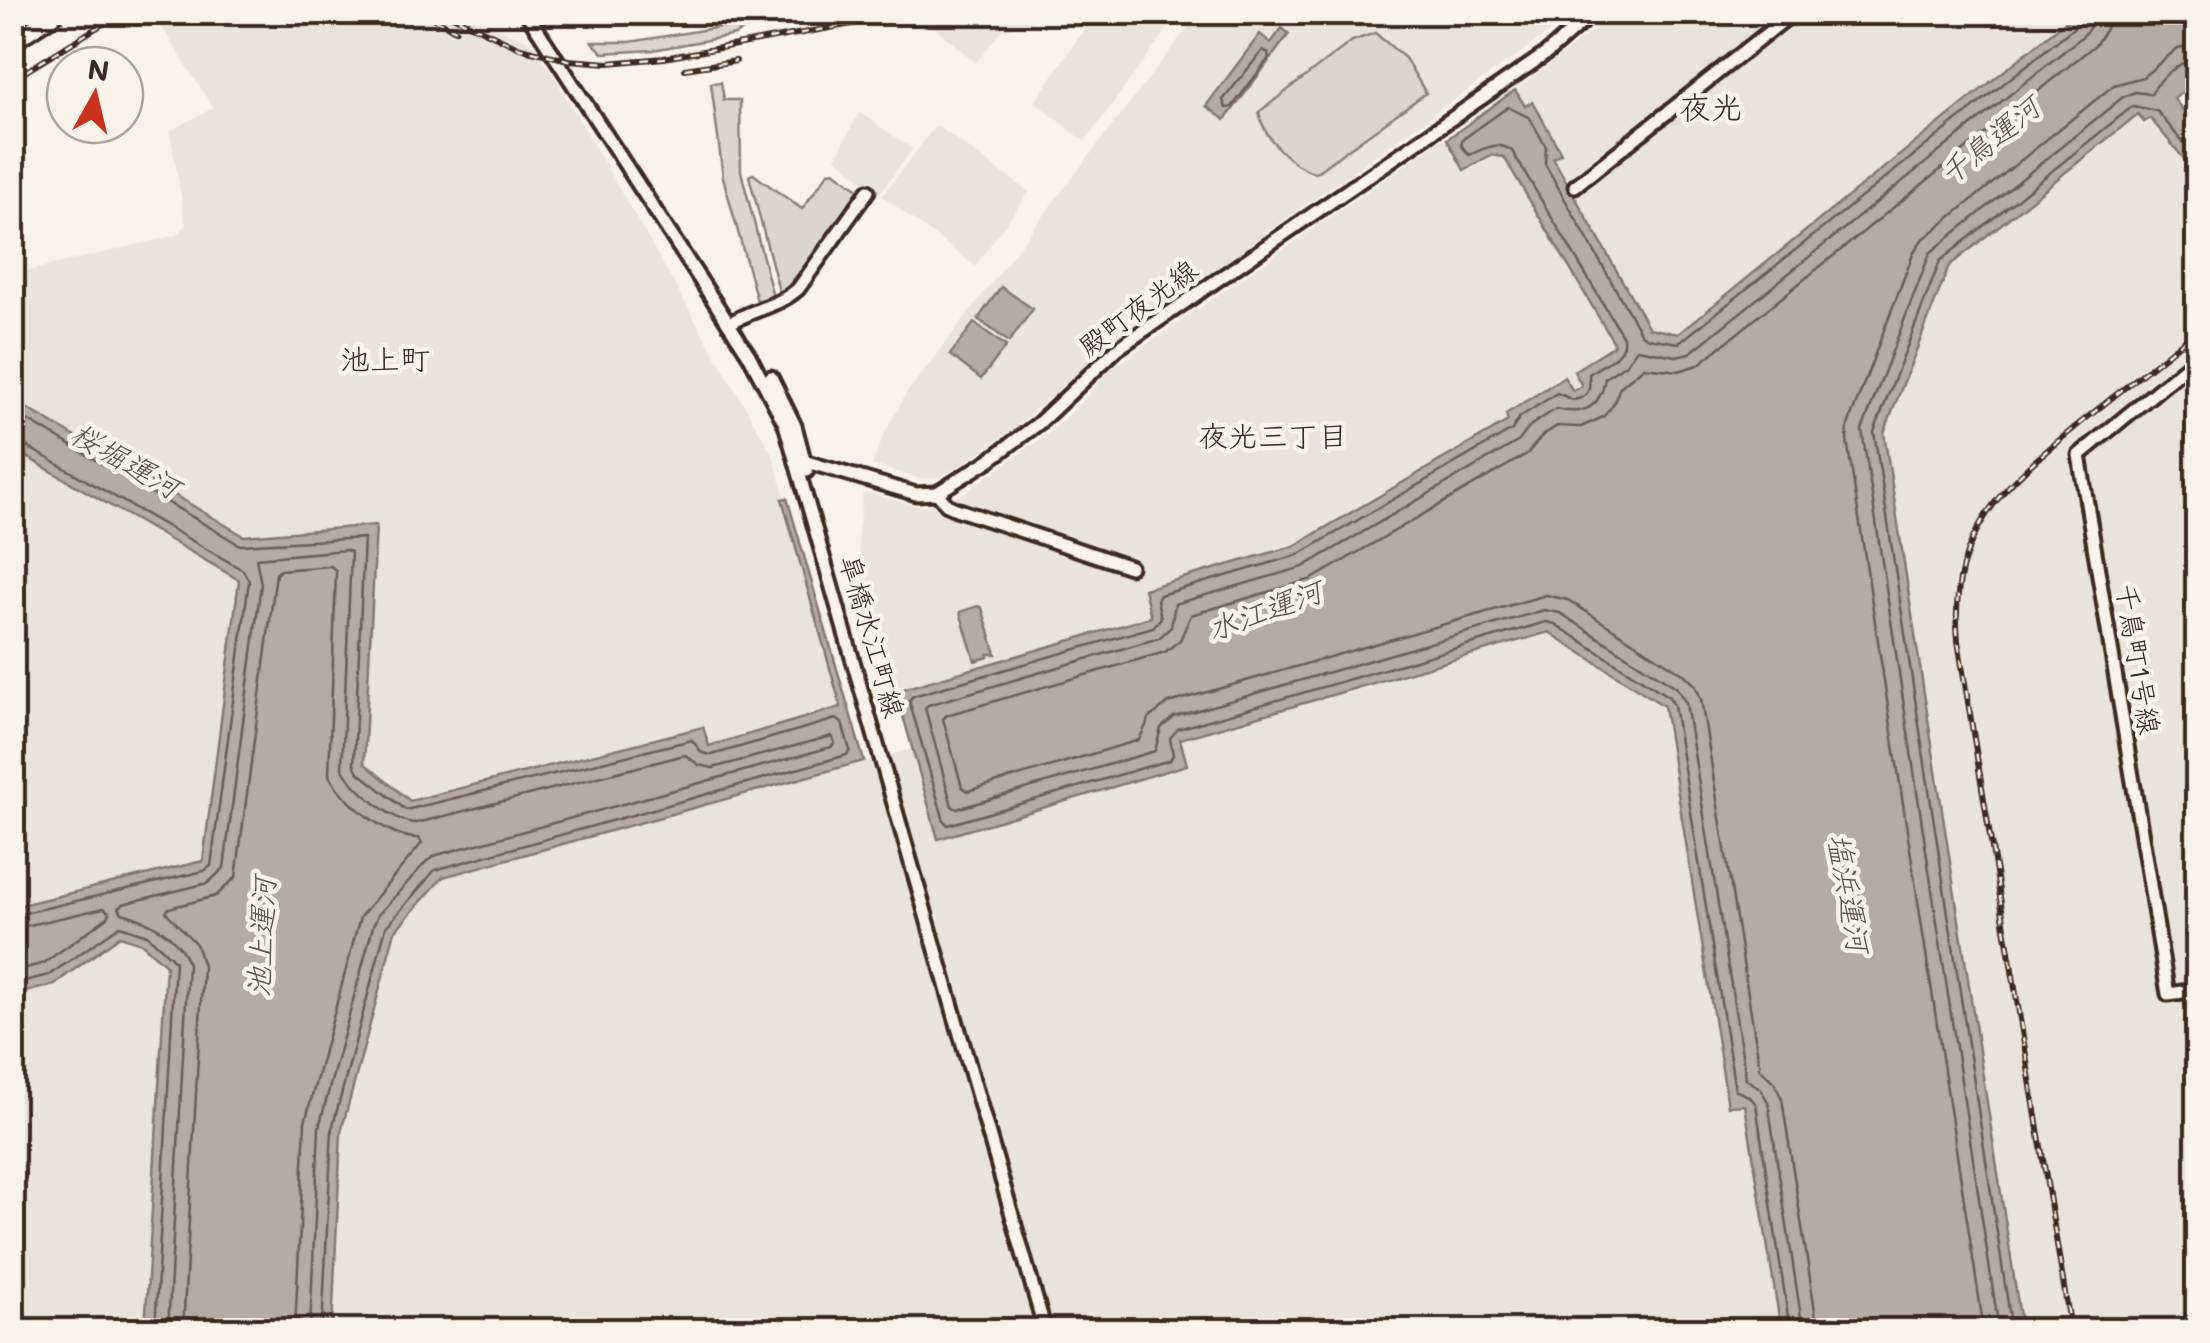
<svg xmlns="http://www.w3.org/2000/svg" width="2210" height="1343" font-family="Mali,'Klee One',sans-serif">
  <rect width="100%" height="100%" fill="#f7f3e8"/>
  <filter id="ink" filterUnits="userSpaceOnUse"><feTurbulence type="fractalNoise" baseFrequency=".01" numOctaves="2"/><feDisplacementMap in="SourceGraphic" scale="20" xChannelSelector="R" yChannelSelector="G"/><feConvolveMatrix kernelMatrix="1 2 1 2 8 2 1 2 1" color-interpolation-filters="sRGB"/></filter>
  <g filter="url(#ink)">
    <g fill="#e9e4d9">
      <polygon points="153,13 463,13 530,42 554,76 773,455 842,707 708,746 702,727 410,801 364,764 376,525 244,536 13,400 12,275 177,235 186,225 170,131 213,108"/>
      <polygon points="918,13 1057,13 1001,31 976,63"/>
      <polygon points="1095,13 1170,13 1176,17 1085,142 1035,102"/>
      <polygon points="1199,13 1577,13 1115,340 1010,432 958,467 936,478 921,479 872,465 884,434 906,394"/>
      <polygon points="1614,13 2076,13 1678,334 1649,328 1553,157 1560,152 1534,103 1525,107 1515,89 1547,67"/>
      <polygon points="859,112 913,149 879,194 836,158"/>
      <polygon points="2138,114 2150,117 2189,166 2197,160 2197,1330 2022,1330 1884,433 1948,266"/>
      <polygon points="936,125 1029,192 975,266 882,196"/>
      <polygon points="1445,137 1464,170 1491,155 1503,157 1615,343 1582,386 1573,391 1565,378 1509,421 1294,546 1144,589 1151,617 889,693 860,570 858,533 863,492 922,507 961,495 1046,435 1074,410 1110,370"/>
      <polygon points="12,449 239,580 203,861 13,908"/>
      <polygon points="1548,632 1664,706 1728,1106 1745,1104 1781,1330 332,1330 341,1132 395,931 443,877 912,749 939,838 1186,765 1179,739"/>
      <polygon points="120,936 141,943 166,965 145,1330 13,1330 13,995 53,984"/>
    </g>
    <g fill="#dbd6cb" stroke="#8b8074" stroke-width="2.5">
      <polygon points="727,13 753,13 747,27 735,35 653,50 603,53 592,42 630,42 721,27"/>
      <path d="M 1375,33 L 1405,58 L 1426,93 L 1315,173 C 1290,165 1263,138 1259,112 L 1352,41 Z"/>
      <polygon points="721,82 724,100 740,100 741,171 773,297 757,301 723,177 711,83"/>
      <polygon points="834,171 861,191 861,194 783,293 779,291 749,176 753,174 802,209 829,172"/>
    </g>
    <g fill="#b4aca0" stroke="#84786c" stroke-width="2.5">
      <polygon points="2076,13 2197,13 2197,79 2174,99 2197,128 2197,160 2190,166 2150,118 2144,122 2138,114 1949,266 1884,433 2022,1330 1781,1330 1745,1105 1728,1106 1664,706 1549,632 1180,739 1187,765 938,839 896,691 1151,617 1144,589 1294,546 1508,421 1506,414 1564,377 1573,391 1582,386 1574,371 1613,346 1614,343 1504,157 1491,155 1464,170 1447,139 1515,90 1525,106 1533,102 1561,153 1553,158 1649,328 1678,334"/>
      <polygon points="1282,28 1289,34 1225,120 1206,106 1260,34 1271,43"/>
      <polygon points="1001,287 1033,309 1009,342 978,319"/>
      <polygon points="974,323 1006,346 981,379 950,355"/>
      <polygon points="13,400 244,536 376,525 364,763 410,801 703,727 709,746 841,707 782,499 787,498 864,761 443,877 395,931 341,1132 332,1330 145,1330 166,965 141,943 120,936 53,985 13,995 13,907 203,861 239,580 13,449"/>
      <polygon points="978,606 982,608 996,654 988,654 988,657 975,661 960,612"/>
    </g>
    <g fill="none" stroke-linecap="round" stroke-linejoin="round">
      <g stroke="#6b5e52" stroke-width="2.5">
        <polygon points="1263,50 1268,53 1269,58 1232,107 1226,108 1223,100"/>
        <polyline points="12,411 240,545 364,538 354,764 358,772 406,810 692,740 702,753 712,755 836,719 842,723 850,750 847,755 435,870 386,927 332,1129 322,1330"/>
        <polyline points="12,441 21,443 243,570 249,581 211,866 204,871 12,916"/>
        <polyline points="12,929 104,908 110,913 108,917 44,963 12,972"/>
        <polyline points="12,984 49,975 120,926 147,935 175,961 155,1330"/>
        <path d="M 168,1330 L 188,964 C 180,936 148,920 122,913 L 119,908 L 123,904 L 208,883 L 224,868 L 261,584 L 256,558 L 346,550 L 351,552 L 342,768 C 351,787 395,824 417,823 L 685,755 L 699,765 L 713,768 L 832,736 L 835,743 L 831,747 L 437,855 L 427,861 L 378,915 L 373,926 L 319,1127 L 310,1330"/>
        <path d="M 183,1330 L 203,966 L 196,944 L 166,912 L 169,908 L 216,896 L 236,877 L 276,574 L 280,570 L 331,566 L 336,571 L 329,775 C 341,801 390,839 419,838 L 422,843 L 360,917 L 305,1122 L 295,1330"/>
        <path d="M 1790,1330 L 1756,1104 L 1750,1097 L 1735,1090 L 1674,705 L 1669,697 L 1555,624 L 1546,622 L 1178,729 L 1170,738 L 1173,755 L 1170,760 L 948,825 L 944,821 L 909,700 L 913,696 L 1153,627 L 1161,618 L 1157,600 L 1160,595 L 1298,555 L 1512,430 L 1520,417 L 1557,393 L 1573,400 C 1591,397 1590,388 1589,374 C 1603,363 1626,357 1623,337 L 1512,151 C 1497,140 1484,149 1469,155 L 1461,145 L 1463,139 L 1508,107 L 1530,118 L 1546,147 L 1545,164 L 1641,334 L 1648,338 L 1679,343 L 2077,25 L 2081,12"/>
        <path d="M 1803,1330 L 1768,1102 L 1761,1089 L 1746,1079 L 1686,703 L 1676,687 L 1560,613 L 1544,610 L 1174,717 L 1161,728 L 1155,751 L 957,809 L 952,806 L 925,708 L 928,705 L 1159,638 L 1171,627 L 1175,604 L 1303,567 L 1519,441 L 1531,425 L 1556,409 C 1583,416 1601,408 1605,378 L 1626,364 L 1637,349 L 1676,356 L 1690,353 L 2084,35 L 2092,24 L 2094,12"/>
        <polyline points="1818,1330 1782,1099 1774,1082 1760,1069 1701,699 1695,685 1685,675 1568,600 1546,595 1169,703 1150,717 1139,740 968,791 962,787 943,719 947,715 1165,652 1180,640 1191,615 1312,579 1527,454 1543,435 1557,426 1581,427 1603,417 1613,405 1620,387 1644,367 1679,371 1698,365 2095,45 2106,29 2109,12"/>
        <polyline points="1984,1330 1847,440 1848,425 1913,254 1921,241 2114,85 2143,77 2178,48 2198,44"/>
        <path d="M 1999,1330 L 1862,430 L 1930,253 L 2123,97 L 2135,92 L 2151,94 C 2161,77 2178,61 2198,59"/>
        <polyline points="2012,1330 1874,432 1940,261 2133,106 2157,111 2190,151 2198,153"/>
      </g>
      <g stroke="#3b2a1e" stroke-width="19">
        <g id="secondary">
          <polyline points="526,12 749,355 785,424 1045,1330"/>
          <polyline points="1575,186 1794,12"/>
          <path d="M 729,324 C 751,309 778,307 798,289 L 868,191"/>
          <polyline points="2198,357 2079,455 2168,994 2198,990"/>
          <polyline points="771,377 795,426 807,471"/>
          <polyline points="800,460 916,494 937,493 991,459 1039,423 1117,349 1547,53 1594,12"/>
          <polyline points="937,493 947,505 956,509 1130,567"/>
        </g>
      </g>
      <g stroke="#3b2a1e" stroke-width="20">
        <polyline id="primary" points="12,25 33,12"/>
      </g>
      <use href="#secondary" stroke="#f7f3e8" stroke-width="11"/>
      <use href="#primary" stroke="#f7f3e8" stroke-width="12"/>
      <g stroke="#3b2a1e" stroke-width="6">
        <g id="rail">
          <polyline points="421,12 456,30"/>
          <polyline points="444,12 520,48 568,60 608,63 664,58 919,12"/>
          <polyline points="685,69 736,61"/>
          <polyline points="12,80 122,12"/>
          <path d="M 2071,1330 L 1958,641 C 1948,529 2005,484 2084,420 C 2122,390 2160,360 2198,329"/>
        </g>
      </g>
      <use href="#rail" stroke="#f7f3e8" stroke-width="2.5" stroke-dasharray="8" stroke-linecap="butt"/>
      <g stroke="#3b2a1e" stroke-width="22" stroke-linecap="butt">
        <polyline id="highway-bridge" points="12,42 58,12"/>
      </g>
      <use href="#highway-bridge" stroke="#f7f3e8" stroke-width="15"/>
    </g>
  </g>
  <g text-anchor="middle" stroke-width="9" stroke-linejoin="round" paint-order="stroke">
    <g font-size="28" fill="#3b2a1e" stroke="#f7f3e8">
      <text transform="translate(1138 308) rotate(-37)" y="10">殿町夜光線</text>
      <text transform="translate(872 636) rotate(74)" y="10">皐橋水江町線</text>
      <text transform="translate(2138 659) rotate(81)" y="10">千鳥町1号線</text>
    </g>
    <g font-size="30" font-style="italic" fill="#5f5145" stroke="#f7f3e8">
      <text transform="translate(1990 141) rotate(-39)" y="10">千鳥運河</text>
      <text transform="translate(125 461) rotate(30)" y="10">桜堀運河</text>
      <text transform="translate(1265 611) rotate(-20)" y="10">水江運河</text>
      <text transform="translate(1848 893) rotate(80)" y="10">塩浜運河</text>
      <text transform="translate(262 937) rotate(-87)" y="10">池上運河</text>
    </g>
    <g font-size="30" fill="#3b2a1e" stroke="#f7f3e8">
      <text x="385" y="370">池上町</text>
      <text x="1273" y="447">夜光三丁目</text>
    </g>
    <g font-size="32" fill="#3b2a1e" stroke="#f7f3e8">
      <text x="1711" y="119">夜光</text>
    </g>
  </g>
  <rect width="2210" height="1343" fill="none" stroke="#f7f3e8" stroke-width="50"/>
  <rect x="25" y="25" width="2160" height="1293" fill="none" stroke="#3b2a1e" stroke-width="4" filter="url(#ink)"/>
  <g transform="translate(95 95) rotate(8)"><circle r="48" fill="#f7f3e8" stroke="#aca397" stroke-width="2.5"/>
  <path d="M0-8L18 38L0 25L-18 38Z" fill="#c8321e"/>
  <text y="-15" font-size="28" font-weight="bold" text-anchor="middle" fill="#3b2a1e">N</text>
  </g>
</svg>
